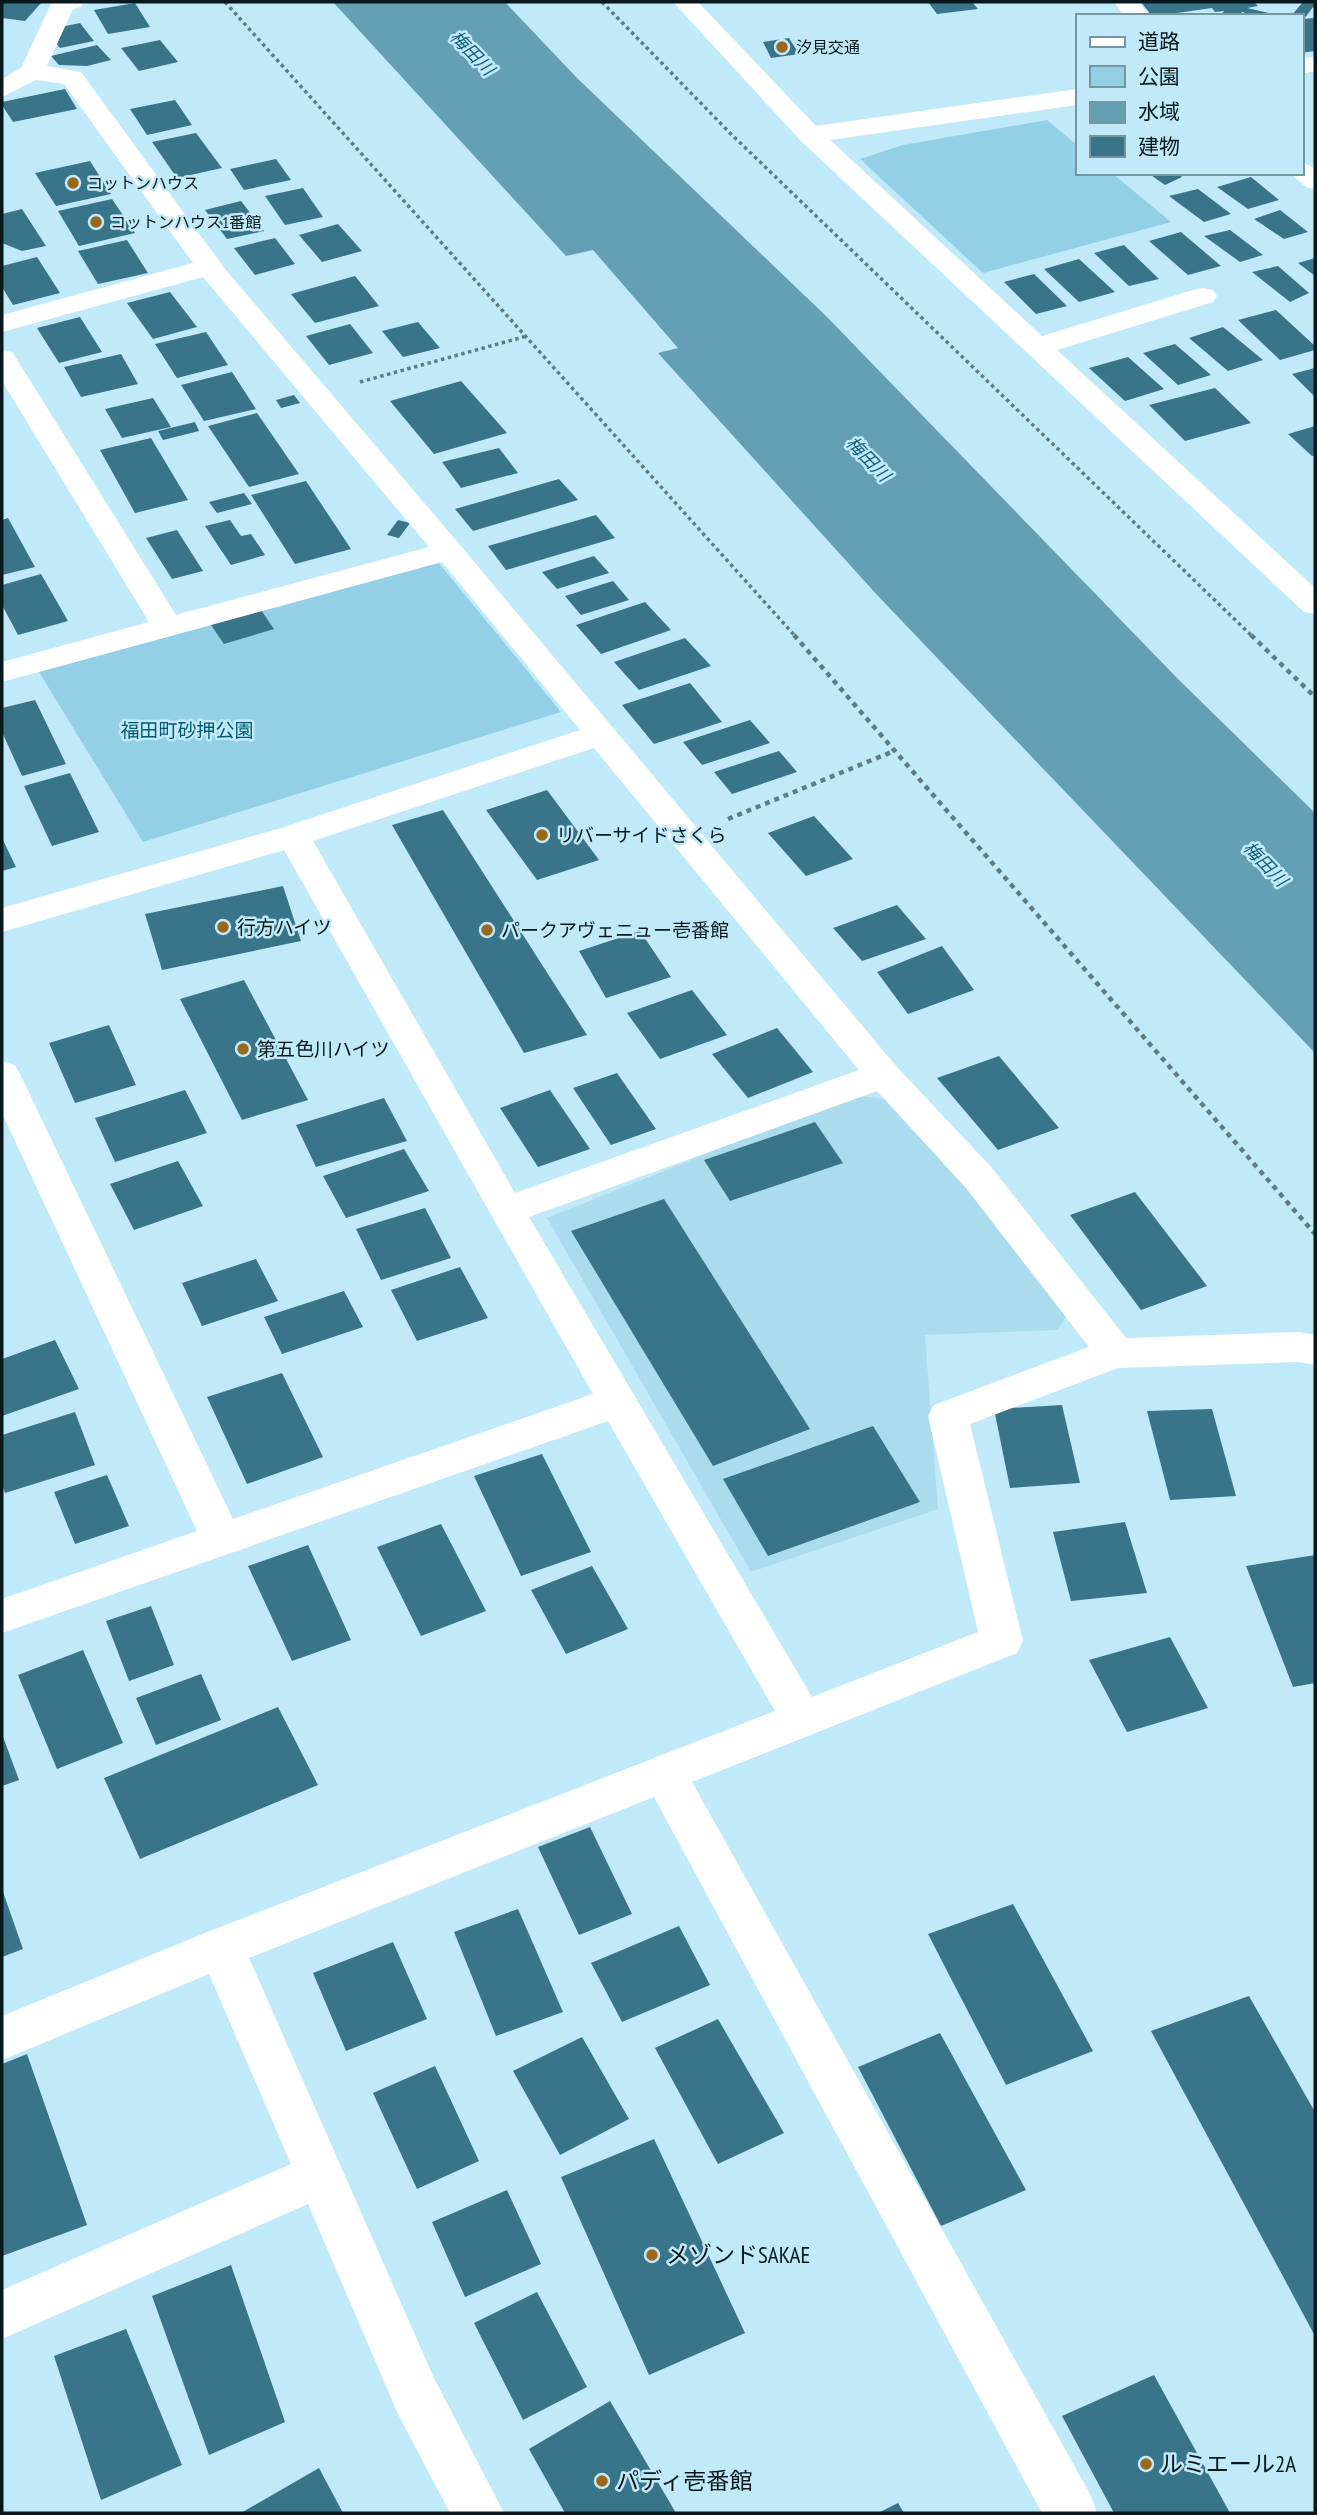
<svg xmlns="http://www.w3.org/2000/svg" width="1317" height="2515" font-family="'PT Sans Narrow','Noto Sans JP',sans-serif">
  <rect width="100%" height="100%" fill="#c0eaf9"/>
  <polygon fill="#abdcee" points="852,1095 893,1100 1070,1310 1058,1330 925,1335 938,1509 751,1572 547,1218"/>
  <g fill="#94d0e5">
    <polygon points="1047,120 1077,145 1077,173 1112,173 1171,222 983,273 860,159 903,145"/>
    <polygon points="438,562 561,712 143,842 39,672"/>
  </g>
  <polygon fill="#659fb4" points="333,2 505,2 577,78 826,316 1178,679 1315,813 1315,1053 878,596 658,353 678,348 593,250 566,256"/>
  <g fill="#3a7488">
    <polygon points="2,2 42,2 25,21 2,18"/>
    <polygon points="928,2 972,2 978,9 937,14"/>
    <polygon points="1141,2 1254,2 1258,6 1247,8 1277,15 1256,16 1242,12 1238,16 1220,16 1224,11 1215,12 1212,8 1177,13 1179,16 1152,16"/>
    <polygon points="1303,2 1315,2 1315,10 1313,7 1304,19 1313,18 1315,21 1315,51 1301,53 1301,16 1291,16"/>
    <polygon points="135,3 150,27 108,34 94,10"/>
    <polygon points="80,23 94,41 60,48 55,42 61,27"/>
    <polygon points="789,38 799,54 771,58 763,42"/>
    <polygon points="160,40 178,62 139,71 121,48"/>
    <polygon points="97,45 111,60 87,66 59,65 51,56"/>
    <polygon points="65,89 77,109 13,122 2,105 2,102"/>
    <polygon points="175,100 192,125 147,135 130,109"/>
    <polygon points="196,133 222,168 177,178 152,142"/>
    <polygon points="276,159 291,180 244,190 230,169"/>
    <polygon points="90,161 111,194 56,206 35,173"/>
    <polygon points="1148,173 1177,173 1182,177 1165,185"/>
    <polygon points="1251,177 1279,200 1248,209 1217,187"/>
    <polygon points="303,188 323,217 285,225 265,196"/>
    <polygon points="1198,189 1231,214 1204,222 1169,196"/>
    <polygon points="112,199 135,233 79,246 58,211"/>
    <polygon points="241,201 264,231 227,239 205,210"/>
    <polygon points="22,209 46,246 22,251 2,243 2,214"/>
    <polygon points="1280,210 1308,232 1284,239 1254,219"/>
    <polygon points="338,224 362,251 322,262 299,235"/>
    <polygon points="1230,230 1263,255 1240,262 1204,236"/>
    <polygon points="1181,232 1221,266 1188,275 1149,241"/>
    <polygon points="275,238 295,264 255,275 234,248"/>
    <polygon points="127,240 148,273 98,284 78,251"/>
    <polygon points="1124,245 1159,279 1129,286 1094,253"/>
    <polygon points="37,257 60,293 13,305 2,287 2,266"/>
    <polygon points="1315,258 1315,276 1298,263"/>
    <polygon points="1079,259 1115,292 1079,302 1044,269"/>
    <polygon points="1278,266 1309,293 1290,302 1252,272"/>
    <polygon points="1034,274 1067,306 1036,314 1004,282"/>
    <polygon points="355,276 379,306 315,323 291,294"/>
    <polygon points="170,292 197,327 153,339 127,303"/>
    <polygon points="1276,310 1315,346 1315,350 1280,360 1238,320"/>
    <polygon points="80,317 102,352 59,363 37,328"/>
    <polygon points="418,322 440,348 403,357 382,331"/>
    <polygon points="350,324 373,353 329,365 306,336"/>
    <polygon points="1223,327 1263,360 1228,371 1189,338"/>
    <polygon points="206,332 228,365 177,378 155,344"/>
    <polygon points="1175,344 1211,375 1178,385 1143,353"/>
    <polygon points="121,354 138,384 81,397 64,367"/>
    <polygon points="1128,357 1164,389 1125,401 1089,368"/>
    <polygon points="1315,368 1315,397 1292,374"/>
    <polygon points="232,372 256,409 204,421 181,385"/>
    <polygon points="461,381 507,433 434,454 390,401"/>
    <polygon points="1215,388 1251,423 1185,441 1149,405"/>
    <polygon points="294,395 300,403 281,408 276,400"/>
    <polygon points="153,398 171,427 122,438 105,409"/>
    <polygon points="257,413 299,474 249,487 208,426"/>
    <polygon points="195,422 199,431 163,440 158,431"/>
    <polygon points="1315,426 1315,455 1312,456 1288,434"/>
    <polygon points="151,438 188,500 135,513 100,450"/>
    <polygon points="499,448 518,473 461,488 442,462"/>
    <polygon points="559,479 578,500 473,531 455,509"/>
    <polygon points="306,481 351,549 295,564 251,495"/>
    <polygon points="244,493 252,504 217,513 209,502"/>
    <polygon points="596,515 615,538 506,570 488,546"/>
    <polygon points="8,518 35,567 2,575 2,520"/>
    <polygon points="230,520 241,536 251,534 265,555 231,565 205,526"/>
    <polygon points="398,520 410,523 399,538 387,535"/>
    <polygon points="177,530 203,571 172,579 146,538"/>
    <polygon points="594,556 609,573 557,589 542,572"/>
    <polygon points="41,574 68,621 18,635 2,605 2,585"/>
    <polygon points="613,581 629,600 581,615 565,596"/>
    <polygon points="645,602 671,630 601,654 576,625"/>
    <polygon points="259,607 274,629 224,644 209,622"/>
    <polygon points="685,638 711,666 639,690 614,662"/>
    <polygon points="690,683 722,722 654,744 622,705"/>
    <polygon points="35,700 66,764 22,776 2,732 2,708"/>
    <polygon points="750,720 770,743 702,765 683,742"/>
    <polygon points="779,751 797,772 732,794 714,772"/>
    <polygon points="70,773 99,832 52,846 24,786"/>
    <polygon points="547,790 599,860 537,880 486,810"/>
    <polygon points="443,810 587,1035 524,1053 392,825"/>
    <polygon points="814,816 853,859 806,876 768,833"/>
    <polygon points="2,838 16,867 2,871"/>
    <polygon points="283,886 301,941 162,970 145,914"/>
    <polygon points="897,905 926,939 862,961 833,928"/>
    <polygon points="640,931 671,977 606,998 579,951"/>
    <polygon points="942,946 974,990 908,1014 877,972"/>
    <polygon points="244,980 308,1100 242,1120 180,999"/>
    <polygon points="692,990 727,1035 660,1059 627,1013"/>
    <polygon points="109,1025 136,1085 75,1103 49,1043"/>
    <polygon points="777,1028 813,1072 748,1098 712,1054"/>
    <polygon points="999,1056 1059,1128 998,1150 937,1078"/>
    <polygon points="617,1073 656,1129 611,1145 573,1088"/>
    <polygon points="185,1090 207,1133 115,1162 95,1118"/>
    <polygon points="550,1090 590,1149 538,1167 500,1108"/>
    <polygon points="384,1098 407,1141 316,1167 296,1125"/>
    <polygon points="815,1122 843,1163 730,1201 704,1160"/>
    <polygon points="404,1149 429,1191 346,1218 323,1176"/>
    <polygon points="178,1161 203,1206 134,1230 110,1184"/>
    <polygon points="1135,1192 1207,1286 1141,1310 1070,1215"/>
    <polygon points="664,1199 810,1429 713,1466 571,1231"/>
    <polygon points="425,1208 451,1258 381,1280 356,1229"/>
    <polygon points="256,1259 278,1301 202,1326 182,1283"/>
    <polygon points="460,1267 488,1318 417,1341 391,1290"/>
    <polygon points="344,1291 363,1327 282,1354 264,1317"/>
    <polygon points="55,1340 79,1389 2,1416 2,1359"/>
    <polygon points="282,1373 323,1457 247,1484 207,1397"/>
    <polygon points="1062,1405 1080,1483 1010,1488 994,1409"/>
    <polygon points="1212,1409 1236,1496 1170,1500 1147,1411"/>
    <polygon points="75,1412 95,1465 5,1493 2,1484 2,1435"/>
    <polygon points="873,1426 920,1502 768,1556 723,1479"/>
    <polygon points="542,1454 591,1552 521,1576 474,1476"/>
    <polygon points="107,1475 129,1526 75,1544 54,1492"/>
    <polygon points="1125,1522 1147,1593 1071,1601 1053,1532"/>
    <polygon points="441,1524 486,1611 421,1636 377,1547"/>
    <polygon points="308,1545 351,1640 292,1661 248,1566"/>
    <polygon points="1315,1555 1315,1683 1293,1687 1246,1566"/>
    <polygon points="592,1566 628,1629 566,1654 531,1590"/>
    <polygon points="151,1606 174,1665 129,1681 106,1621"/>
    <polygon points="1170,1637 1208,1708 1127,1732 1089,1660"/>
    <polygon points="83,1650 123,1743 57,1769 18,1675"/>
    <polygon points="201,1674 221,1720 156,1745 136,1698"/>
    <polygon points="278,1707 318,1785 140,1859 104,1778"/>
    <polygon points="2,1734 19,1780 2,1786"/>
    <polygon points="590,1827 632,1914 579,1935 538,1847"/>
    <polygon points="2,1889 23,1949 2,1957"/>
    <polygon points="1013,1904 1093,2051 1006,2085 928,1934"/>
    <polygon points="518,1909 563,2012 496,2036 454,1932"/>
    <polygon points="679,1926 710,1985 622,2022 591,1963"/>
    <polygon points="393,1942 427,2019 346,2051 313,1973"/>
    <polygon points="1249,1996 1315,2112 1315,2336 1151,2031"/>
    <polygon points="718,2019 784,2133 718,2164 655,2048"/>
    <polygon points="940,2033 1026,2190 941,2226 858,2067"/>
    <polygon points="582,2037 629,2119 560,2155 513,2071"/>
    <polygon points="27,2054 87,2225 2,2256 2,2064"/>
    <polygon points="435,2066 479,2161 417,2189 373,2093"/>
    <polygon points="654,2139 745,2333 649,2375 561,2177"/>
    <polygon points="507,2190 541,2264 465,2297 432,2222"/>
    <polygon points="231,2265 285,2422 209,2455 152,2296"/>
    <polygon points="537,2292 587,2387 523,2420 474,2323"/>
    <polygon points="126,2329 182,2465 101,2500 54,2356"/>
    <polygon points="1154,2375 1230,2513 1114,2513 1062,2416"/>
    <polygon points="610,2401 676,2513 565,2513 529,2449"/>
    <polygon points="319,2468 343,2513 241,2513"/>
    <polygon points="898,2503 904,2513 878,2513"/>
  </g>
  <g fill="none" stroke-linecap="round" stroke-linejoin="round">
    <g stroke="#5f7c85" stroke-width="3.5" stroke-dasharray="3.5 3.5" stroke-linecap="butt">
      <polyline points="225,2 796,637"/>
      <polyline points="602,2 731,134 1253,637"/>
      <polyline points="360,382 527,336"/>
    </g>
    <g stroke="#5f7c85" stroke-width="4.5" stroke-dasharray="5 5" stroke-linecap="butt">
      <polyline points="794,635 1315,1234"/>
      <polyline points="1251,635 1315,697"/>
      <polyline points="728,819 894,751"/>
    </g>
    <g fill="#fff" fill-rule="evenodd">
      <path d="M 52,2 L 84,2 L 81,7 L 73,9 L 47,66 L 81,72 L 225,269 L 460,545 L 896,1066 L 992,1168 L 1126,1338 L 1299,1332 L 1315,1335 L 1315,1365 L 1299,1362 L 1118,1368 L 970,1424 L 1023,1641 L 1017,1653 L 692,1782 L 1090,2494 L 1097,2513 L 1042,2513 L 654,1797 L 249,1958 L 434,2378 L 504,2513 L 450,2513 L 398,2414 L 308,2204 L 2,2339 L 2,2290 L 291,2164 L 209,1974 L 2,2060 L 2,2016 L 205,1933 L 775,1711 L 608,1421 L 2,1633 L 2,1599 L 197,1531 L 2,1113 L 2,1061 L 15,1065 L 20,1074 L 233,1519 L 593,1394 L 284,850 L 2,932 L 2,908 L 281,828 L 580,730 L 442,562 L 2,682 L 2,662 L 149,622 L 2,381 L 2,350 L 12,352 L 16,358 L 176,615 L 429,547 L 203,277 L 2,332 L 2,315 L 193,263 L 64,84 L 36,80 L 2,97 L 2,79 L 21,68 ZM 594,748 L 859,1070 L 515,1193 L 313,841 ZM 877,1091 L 966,1188 L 1089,1347 L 934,1405 L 928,1416 L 978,1632 L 812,1697 L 529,1217 Z"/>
      <polygon points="673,2 698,2 816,126 1077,89 1077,105 830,140 1042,336 1193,290 1203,288 1213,290 1217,296 1213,302 1057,350 1315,588 1315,614 1304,612 801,141"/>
      <polygon points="1114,2 1139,2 1149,16 1124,16"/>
      <polygon points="1315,57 1315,71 1301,74 1301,58"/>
      <polygon points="1301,162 1315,168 1315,189 1306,187 1290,173 1301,173"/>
    </g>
  </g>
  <g fill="#9a681c" stroke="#c0eaf9" stroke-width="2.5">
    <circle cx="782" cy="47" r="7"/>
    <circle cx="73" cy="183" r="7"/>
    <circle cx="96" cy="222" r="7"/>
    <circle cx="542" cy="835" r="7"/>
    <circle cx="223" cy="927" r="7"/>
    <circle cx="487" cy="930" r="7"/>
    <circle cx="243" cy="1049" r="7"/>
    <circle cx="652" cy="2255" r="7"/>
    <circle cx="1146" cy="2464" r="7"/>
    <circle cx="602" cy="2481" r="7"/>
  </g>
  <g text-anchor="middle" stroke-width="5" stroke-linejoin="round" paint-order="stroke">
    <g font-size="16" fill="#08181d" stroke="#c0eaf9" text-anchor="start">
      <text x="796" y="53">汐見交通</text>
      <text x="87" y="189">コットンハウス</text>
      <text x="110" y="228">コットンハウス1番館</text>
    </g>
    <g font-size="18" font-style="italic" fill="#125f76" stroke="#c0eaf9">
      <text transform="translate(472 53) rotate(46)" y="6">梅田川</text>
      <text transform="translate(868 459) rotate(46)" y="6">梅田川</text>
      <text transform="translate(1265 864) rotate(46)" y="6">梅田川</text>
    </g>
    <g font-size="19" fill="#04586f" stroke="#c0eaf9">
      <text x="187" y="737">福田町砂押公園</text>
    </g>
    <g font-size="19" fill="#08181d" stroke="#c0eaf9" text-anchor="start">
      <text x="556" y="842">リバーサイドさくら</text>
      <text x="237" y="934">行方ハイツ</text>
      <text x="501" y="937">パークアヴェニュー壱番館</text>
      <text x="257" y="1056">第五色川ハイツ</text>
    </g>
    <g font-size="23" fill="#08181d" stroke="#c0eaf9" text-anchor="start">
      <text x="666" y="2263">メゾンドSAKAE</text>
      <text x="1160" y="2472">ルミエール2A</text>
      <text x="616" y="2489">パディ壱番館</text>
    </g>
  </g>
  <rect width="1317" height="2515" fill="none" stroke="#08181d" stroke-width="7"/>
  <rect x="1076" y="14" width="228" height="161" fill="#c0eaf9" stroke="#7696a1" stroke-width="2"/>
  <rect x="1090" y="37" width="35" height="10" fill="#ffffff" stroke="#7696a1" stroke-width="2"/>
  <text x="1138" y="49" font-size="21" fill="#08181d">道路</text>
  <rect x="1090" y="66" width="35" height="21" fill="#94d0e5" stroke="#7696a1" stroke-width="2"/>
  <text x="1138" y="84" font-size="21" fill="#08181d">公園</text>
  <rect x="1090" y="102" width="35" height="21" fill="#659fb4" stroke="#7696a1" stroke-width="2"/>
  <text x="1138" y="119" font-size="21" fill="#08181d">水域</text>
  <rect x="1090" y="136" width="35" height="21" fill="#3a7488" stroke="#7696a1" stroke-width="2"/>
  <text x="1138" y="154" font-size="21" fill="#08181d">建物</text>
</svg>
